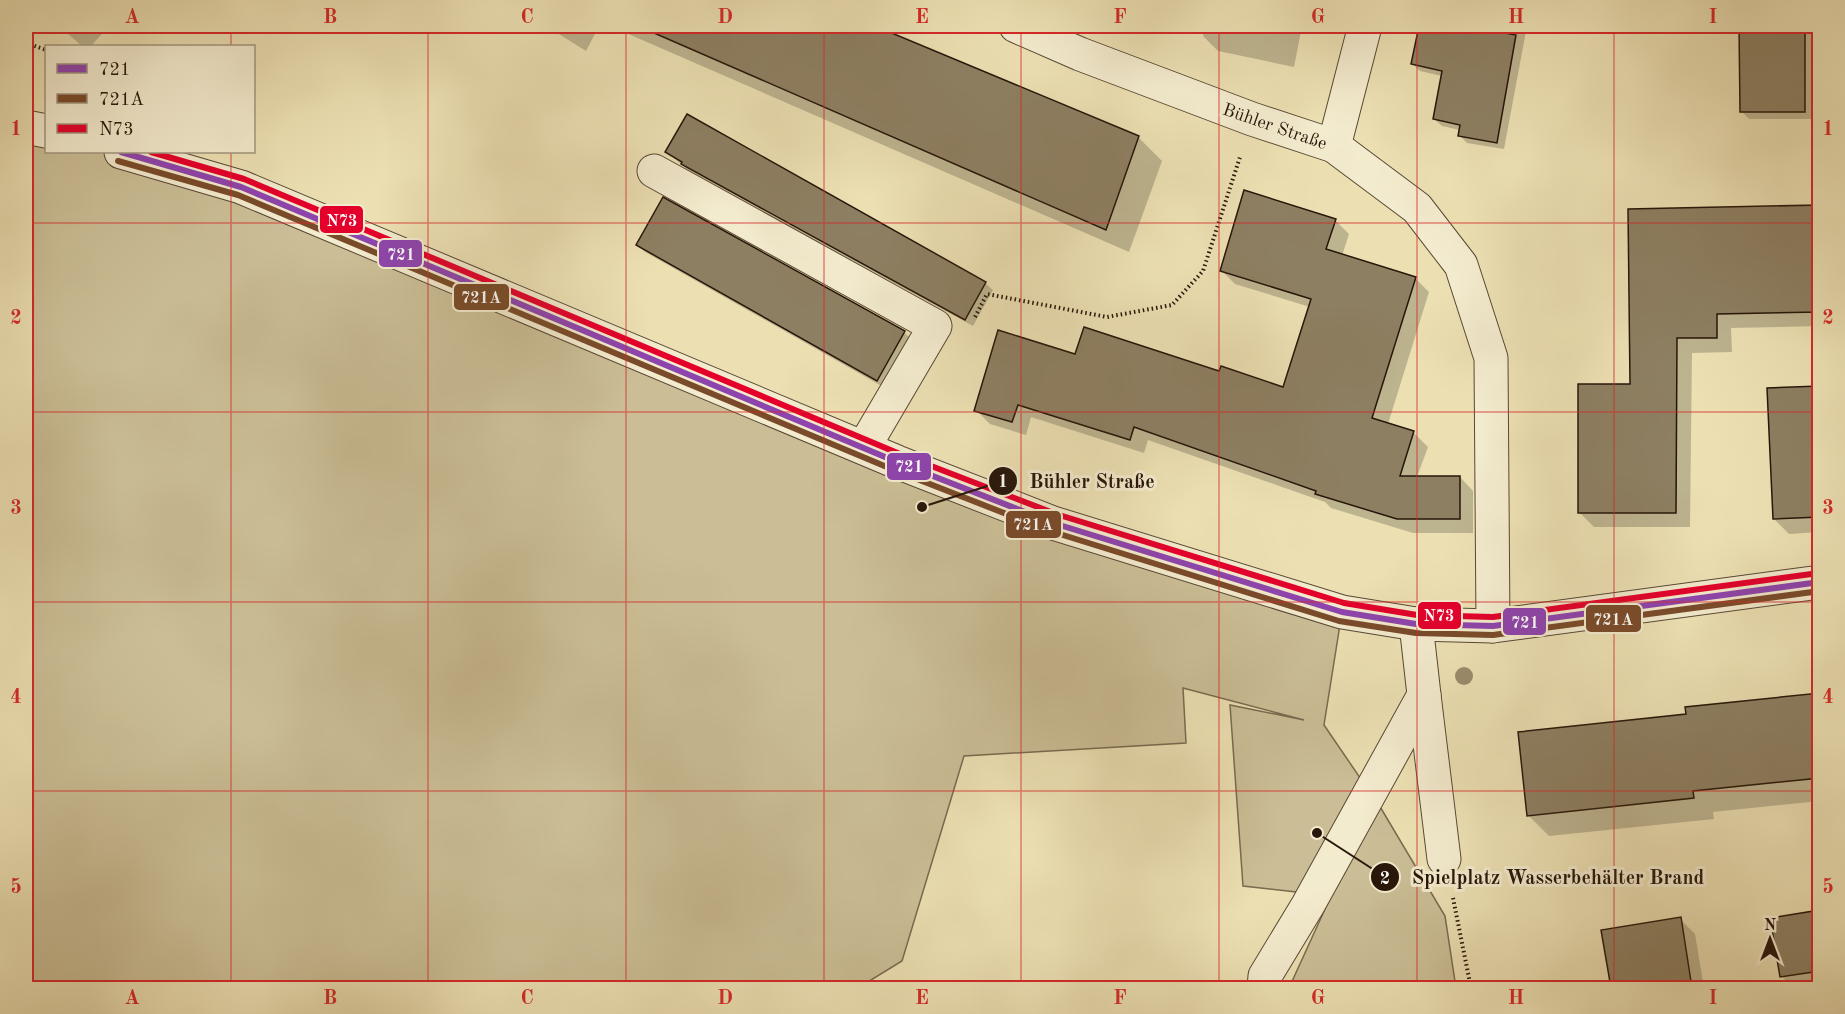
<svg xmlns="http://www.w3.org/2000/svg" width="1845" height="1014" font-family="'Old Standard TT',serif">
  <rect width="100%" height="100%" fill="#ece0b3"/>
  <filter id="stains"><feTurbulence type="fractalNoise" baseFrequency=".00333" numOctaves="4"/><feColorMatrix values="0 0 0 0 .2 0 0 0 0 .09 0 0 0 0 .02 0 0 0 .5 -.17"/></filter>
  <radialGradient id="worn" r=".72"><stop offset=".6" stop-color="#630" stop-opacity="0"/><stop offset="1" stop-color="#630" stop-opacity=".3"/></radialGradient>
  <polygon fill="#cbbe96" stroke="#796a50" stroke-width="1.5" points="26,127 46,131 46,152 121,152 897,462 1342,612 1324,725 1382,810 1445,916 1456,988 1289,988 1331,896 1243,886 1230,705 1304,720 1183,688 1186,743 964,756 902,961 858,988 26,988"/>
  <g fill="#0003">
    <polygon points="26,26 109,26 91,46 82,46 68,34"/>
    <polygon points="546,26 599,26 586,51"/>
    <polygon points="610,26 871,26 1138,137 1162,161 1129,252"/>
    <polygon points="1205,26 1302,26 1294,67 1218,51 1203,36"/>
    <polygon points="1420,26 1527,26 1504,149 1467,143 1459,135 1460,130 1442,126 1434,119 1442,76 1420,71 1413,64"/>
    <polygon points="1741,26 1820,26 1820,119 1749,119 1741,111"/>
    <polygon points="667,152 985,283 993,290 973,326 690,172"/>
    <polygon points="663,199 904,332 912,340 885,388 645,252 637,245"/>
    <polygon points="1820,207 1820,326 1731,328 1732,352 1692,353 1690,527 1594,527 1579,512 1632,386 1630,210"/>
    <polygon points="1335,220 1349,234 1342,256 1415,278 1429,292 1388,424 1414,433 1428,447 1417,477 1460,477 1473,491 1473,533 1413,533 1331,508 1325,502 1148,440 1144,453 1031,417 1026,435 990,424 976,410 1076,356 1220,373 1284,389 1310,307 1235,284 1221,270"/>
    <polygon points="1820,387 1820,532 1789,534 1774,519"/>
    <polygon points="1820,695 1820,801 1713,812 1714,819 1549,836 1528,815 1688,716"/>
    <polygon points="1820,912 1820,988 1794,988 1782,977"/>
    <polygon points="1680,919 1695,934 1704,988 1613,988 1603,931"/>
  </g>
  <g fill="#8d7f62" stroke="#27160a" stroke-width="1.5">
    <polygon points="638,26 875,26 1139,136 1106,230"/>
    <polygon points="1419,26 1467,26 1516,35 1497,143 1458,136 1460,125 1433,119 1442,71 1411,64"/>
    <polygon points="1739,26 1805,26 1805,112 1740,112"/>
    <polygon points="687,114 986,282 965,320 681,164 682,162 665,152"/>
    <polygon points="1244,190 1336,219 1326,249 1416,277 1372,418 1414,431 1400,476 1460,476 1460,519 1397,519 1315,494 1316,491 1134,427 1130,440 1018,405 1012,422 974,411 998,330 1075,354 1084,327 1219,371 1221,366 1283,387 1311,299 1220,271"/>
    <polygon points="663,197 905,331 877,381 636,245"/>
    <polygon points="1820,205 1820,312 1717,314 1717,338 1677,338 1676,513 1578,513 1578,384 1630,384 1628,209"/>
    <polygon points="1820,386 1820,517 1773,519 1767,388"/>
    <polygon points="1820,693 1820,778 1693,791 1694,798 1527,816 1518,732 1686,714 1685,707"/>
    <polygon points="1820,910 1820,971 1780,977 1770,918"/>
    <polygon points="1681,917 1692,988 1611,988 1601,930"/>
  </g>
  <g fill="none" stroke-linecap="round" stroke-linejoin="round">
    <g stroke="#584834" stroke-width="35">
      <g id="minor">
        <polyline points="1016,26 1080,54 1252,119 1334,146 1417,208 1461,265 1491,358 1493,626"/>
        <polyline points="26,127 46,131"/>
        <polyline points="1334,146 1365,26"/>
        <polyline points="121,152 241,187 897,462 1053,523 1342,612 1416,624 1493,626 1820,582"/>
        <polyline points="654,171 935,326 864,447"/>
        <polyline points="1424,695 1444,859"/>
        <polyline points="1264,988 1265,976 1308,905 1424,695 1416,624"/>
      </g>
    </g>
    <g stroke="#27160a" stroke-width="4" stroke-dasharray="1.5 3" stroke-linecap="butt">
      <polyline points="26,43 46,50"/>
      <polyline points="975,317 987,294 1107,317 1172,305 1203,271 1240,157"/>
      <polyline points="1453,898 1471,988"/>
    </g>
    <use href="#minor" stroke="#f3ebce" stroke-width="33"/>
    <g stroke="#f3ebce" stroke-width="10">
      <polyline id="bus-1" points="121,152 241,187 897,462 1053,523 1342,612 1416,624 1493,626 1820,582"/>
    </g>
    <g stroke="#f3ebce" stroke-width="10">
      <polyline id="bus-2" points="118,161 238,195 894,470 1050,531 1339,621 1416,633 1493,635 1820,591"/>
    </g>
    <g stroke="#f3ebce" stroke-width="10">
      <polyline id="bus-3" points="151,152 244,179 900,454 1056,514 1344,603 1417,615 1493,617 1819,573"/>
    </g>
    <use href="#bus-1" stroke="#8e44ad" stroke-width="6"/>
    <use href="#bus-2" stroke="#7a4b2a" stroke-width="6"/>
    <use href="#bus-3" stroke="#e4002b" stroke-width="6"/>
  </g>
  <circle fill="#9b8c6d" cx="1464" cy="676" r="9"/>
  <path fill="none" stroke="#d62828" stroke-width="1.5" stroke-opacity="0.55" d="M 231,26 L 231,46M 428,26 L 428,988M 626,26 L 626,988M 824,26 L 824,988M 1021,26 L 1021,988M 1219,26 L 1219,988M 1417,26 L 1417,988M 1614,26 L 1614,988M 231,152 L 231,988M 26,223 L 1820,223M 26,412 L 1820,412M 26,602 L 1820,602M 26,791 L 1820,791"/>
  <g text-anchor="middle" stroke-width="6" stroke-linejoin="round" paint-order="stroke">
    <g font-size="18" fill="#27160a" stroke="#f3ebce">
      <text transform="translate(1275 126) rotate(19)" y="6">Bühler Straße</text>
    </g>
  </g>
  <path fill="none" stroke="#27160a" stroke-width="2" d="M922 507L1003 481M1317 833L1385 877"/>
  <g fill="#27160a" stroke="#f3ebce" stroke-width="2">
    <circle cx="922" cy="507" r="6"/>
    <circle cx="1317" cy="833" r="6"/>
    <circle cx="1003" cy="481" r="15"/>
    <circle cx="1385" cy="877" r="15"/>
  </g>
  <g font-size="18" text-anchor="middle" font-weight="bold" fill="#fff">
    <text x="1003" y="487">1</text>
    <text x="1385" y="884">2</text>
  </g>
  <g font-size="20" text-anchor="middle" font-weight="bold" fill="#27160a" stroke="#f3ebce" stroke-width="6" stroke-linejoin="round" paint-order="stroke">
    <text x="1092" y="488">Bühler Straße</text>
    <text x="1558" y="884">Spielplatz Wasserbehälter Brand</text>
  </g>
  <g stroke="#f3ebce" stroke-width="2">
    <rect x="319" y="205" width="45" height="29" rx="6" fill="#e4002b"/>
    <rect x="378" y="239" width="45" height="29" rx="6" fill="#8e44ad"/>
    <rect x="453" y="283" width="57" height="28" rx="6" fill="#7a4b2a"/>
    <rect x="886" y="452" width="46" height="29" rx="6" fill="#8e44ad"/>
    <rect x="1005" y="510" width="57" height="29" rx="6" fill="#7a4b2a"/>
    <rect x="1417" y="601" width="45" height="29" rx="6" fill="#e4002b"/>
    <rect x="1585" y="604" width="57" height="29" rx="6" fill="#7a4b2a"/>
    <rect x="1502" y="607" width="45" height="29" rx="6" fill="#8e44ad"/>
  </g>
  <g font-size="16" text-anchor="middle" font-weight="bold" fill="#fff">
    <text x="342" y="226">N73</text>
    <text x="401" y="260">721</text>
    <text x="481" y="303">721A</text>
    <text x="909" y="472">721</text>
    <text x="1033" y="530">721A</text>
    <text x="1439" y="621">N73</text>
    <text x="1613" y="625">721A</text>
    <text x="1525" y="628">721</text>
  </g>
  <rect width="1845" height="1014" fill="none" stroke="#ece0b3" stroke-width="66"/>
  <rect x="45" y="45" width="210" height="108" fill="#f3ebce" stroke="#a19680" stroke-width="1.5"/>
  <rect x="57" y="64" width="30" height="9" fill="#8e44ad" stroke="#a19680" stroke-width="1.5"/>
  <text x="99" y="75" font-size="18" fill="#27160a">721</text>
  <rect x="57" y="94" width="30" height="9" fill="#7a4b2a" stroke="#a19680" stroke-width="1.5"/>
  <text x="99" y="105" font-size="18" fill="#27160a">721A</text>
  <rect x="57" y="124" width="30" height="9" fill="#e4002b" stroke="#a19680" stroke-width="1.5"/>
  <text x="99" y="135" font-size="18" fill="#27160a">N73</text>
  <g transform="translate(1770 939)" stroke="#f3ebce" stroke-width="4.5" paint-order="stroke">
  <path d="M0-4.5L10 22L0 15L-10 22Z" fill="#27160a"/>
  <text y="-9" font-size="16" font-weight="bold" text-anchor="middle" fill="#27160a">N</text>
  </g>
  <rect x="33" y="33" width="1779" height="948" fill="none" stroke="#d62828" stroke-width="2"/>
  <g font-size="20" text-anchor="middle" font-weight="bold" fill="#d62828">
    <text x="132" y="23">A</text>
    <text x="330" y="23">B</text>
    <text x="527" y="23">C</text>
    <text x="725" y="23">D</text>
    <text x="922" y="23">E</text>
    <text x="1120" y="23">F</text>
    <text x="1318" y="23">G</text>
    <text x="1516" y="23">H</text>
    <text x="1713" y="23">I</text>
    <text x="16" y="135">1</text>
    <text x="1828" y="135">1</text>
    <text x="16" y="324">2</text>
    <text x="1828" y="324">2</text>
    <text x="16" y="514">3</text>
    <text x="1828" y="514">3</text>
    <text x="16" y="703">4</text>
    <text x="1828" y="703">4</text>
    <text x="16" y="893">5</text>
    <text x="1828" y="893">5</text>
    <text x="132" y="1004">A</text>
    <text x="330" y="1004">B</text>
    <text x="527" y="1004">C</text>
    <text x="725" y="1004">D</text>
    <text x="922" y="1004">E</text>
    <text x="1120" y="1004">F</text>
    <text x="1318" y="1004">G</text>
    <text x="1516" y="1004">H</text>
    <text x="1713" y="1004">I</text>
  </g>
  <rect width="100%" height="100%" filter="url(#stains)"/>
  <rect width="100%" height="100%" fill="url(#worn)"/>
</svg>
